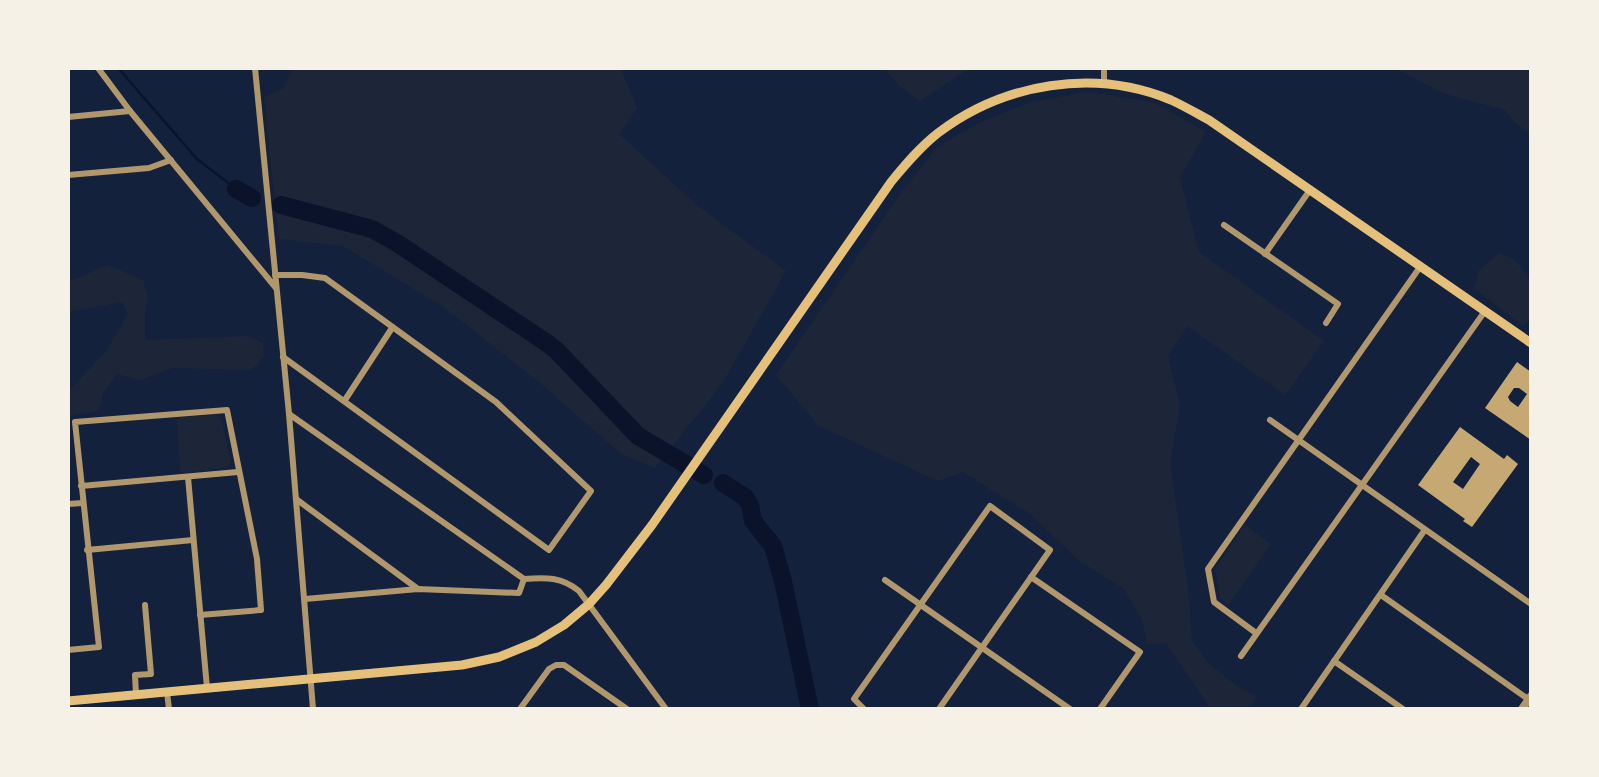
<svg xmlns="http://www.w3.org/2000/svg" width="1599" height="777" font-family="Mulish,sans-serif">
  <rect width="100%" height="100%" fill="#14213d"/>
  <g fill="#1d2539">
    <polygon points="294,68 621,69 637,108 619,134 697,205 786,271 722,384 655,468 621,454 539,382 445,308 343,246 279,239 264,97 284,88"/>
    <polygon points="887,68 970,68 920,101 899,86 886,70"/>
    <polygon points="1395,68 1531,68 1531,135 1512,120 1505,110 1442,93"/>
    <polygon points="1088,92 1153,102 1206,132 1180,177 1199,252 1324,341 1285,395 1187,326 1168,356 1180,406 1170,462 1189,597 1192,641 1208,663 1237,686 1257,697 1249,709 1211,709 1166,643 1147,644 1142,619 1124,589 1078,560 1030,514 963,472 938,481 819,426 776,375 903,190 937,147 982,121 1031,102"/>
    <polygon points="1499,253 1515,260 1529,278 1531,277 1531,319 1523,326 1474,288 1479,270"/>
    <polygon points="108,265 143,280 148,298 145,309 145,340 250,336 263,343 264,357 251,370 172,368 141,380 117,374 104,392 99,411 68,416 68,392 107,350 128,314 122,302 68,312 68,282"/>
    <polygon points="216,414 221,418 231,463 225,468 180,473 177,418"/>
    <polygon points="1245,525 1271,544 1228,605 1220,598 1215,569"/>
  </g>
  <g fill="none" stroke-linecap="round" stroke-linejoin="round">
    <polyline stroke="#0b132b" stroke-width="2.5" points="118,68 197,159 236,189"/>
    <g stroke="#0b132b" stroke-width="18">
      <polyline points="236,189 252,198"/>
      <polyline points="281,205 372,229 397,243 547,343 557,351 638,436 704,475"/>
      <polyline points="723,483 745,497 750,505 753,521 773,546 783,581 810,709"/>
    </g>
  </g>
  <g fill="#c6a872" fill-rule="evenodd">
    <path d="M 1517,362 L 1531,372 L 1531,440 L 1485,408 ZM 1514,388 L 1519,388 L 1527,394 L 1518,407 L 1510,401 L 1508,397 Z"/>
    <path d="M 1460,427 L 1504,459 L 1507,455 L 1518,464 L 1472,527 L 1463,521 L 1465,519 L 1418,485 ZM 1471,457 L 1480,464 L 1463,489 L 1453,482 Z"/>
  </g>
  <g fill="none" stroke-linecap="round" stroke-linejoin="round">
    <g stroke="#b1986c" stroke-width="6">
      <polyline points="98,68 130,111 276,288"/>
      <polyline points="255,68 289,414 313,709"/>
      <polyline points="1104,83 1104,68"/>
      <polyline points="68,117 130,111"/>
      <polyline points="68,175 149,168 171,160"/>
      <polyline points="1224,225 1338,304 1326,323"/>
      <polyline points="1265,254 1310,190"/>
      <polyline points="275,275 302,275 325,278 496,402 591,491 549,550 283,357"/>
      <polyline points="345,400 392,328"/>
      <path d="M 289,414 L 524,579 C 546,577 562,577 579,591 L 666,709"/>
      <polyline points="1270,420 1531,604"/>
      <polyline points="188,477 207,688"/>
      <polyline points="81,486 238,472"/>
      <polyline points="296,499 418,589"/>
      <polyline points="68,504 83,503"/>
      <polyline points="87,550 193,540"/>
      <polyline points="1031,577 1140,652 1100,709"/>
      <polyline points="885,580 1070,709"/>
      <polyline points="1381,595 1528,699"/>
      <polyline points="305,599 418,589 519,593 524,579"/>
      <polyline points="1256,633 1214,602 1208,569 1420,267"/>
      <polyline points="68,650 99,647 75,422 227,410 257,559 261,610 200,615"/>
      <polyline points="1241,656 1485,311"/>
      <polyline points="1334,661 1403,709"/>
      <polyline points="167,692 169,709"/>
      <polyline points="136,694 135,675 151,674 145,605"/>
      <polyline points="520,709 549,669 556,665 564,665 627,709"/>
      <polyline points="864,709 854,699 990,506 1050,550 939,709"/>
      <polyline points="1301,709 1424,531"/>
    </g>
    <polyline stroke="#b1986c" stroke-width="8" points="1522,709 1531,696"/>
    <path stroke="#e5c07b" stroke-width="9" d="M 68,701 L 462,665 L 499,657 L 536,642 L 564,625 L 589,604 L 606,585 L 652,525 L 891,182 C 905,165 920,147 938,133 C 1004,83 1094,68 1171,100 C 1184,106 1196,113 1209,120 L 1531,343"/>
  </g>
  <rect width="1599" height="777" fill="none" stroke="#f6f1e7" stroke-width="140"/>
</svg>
